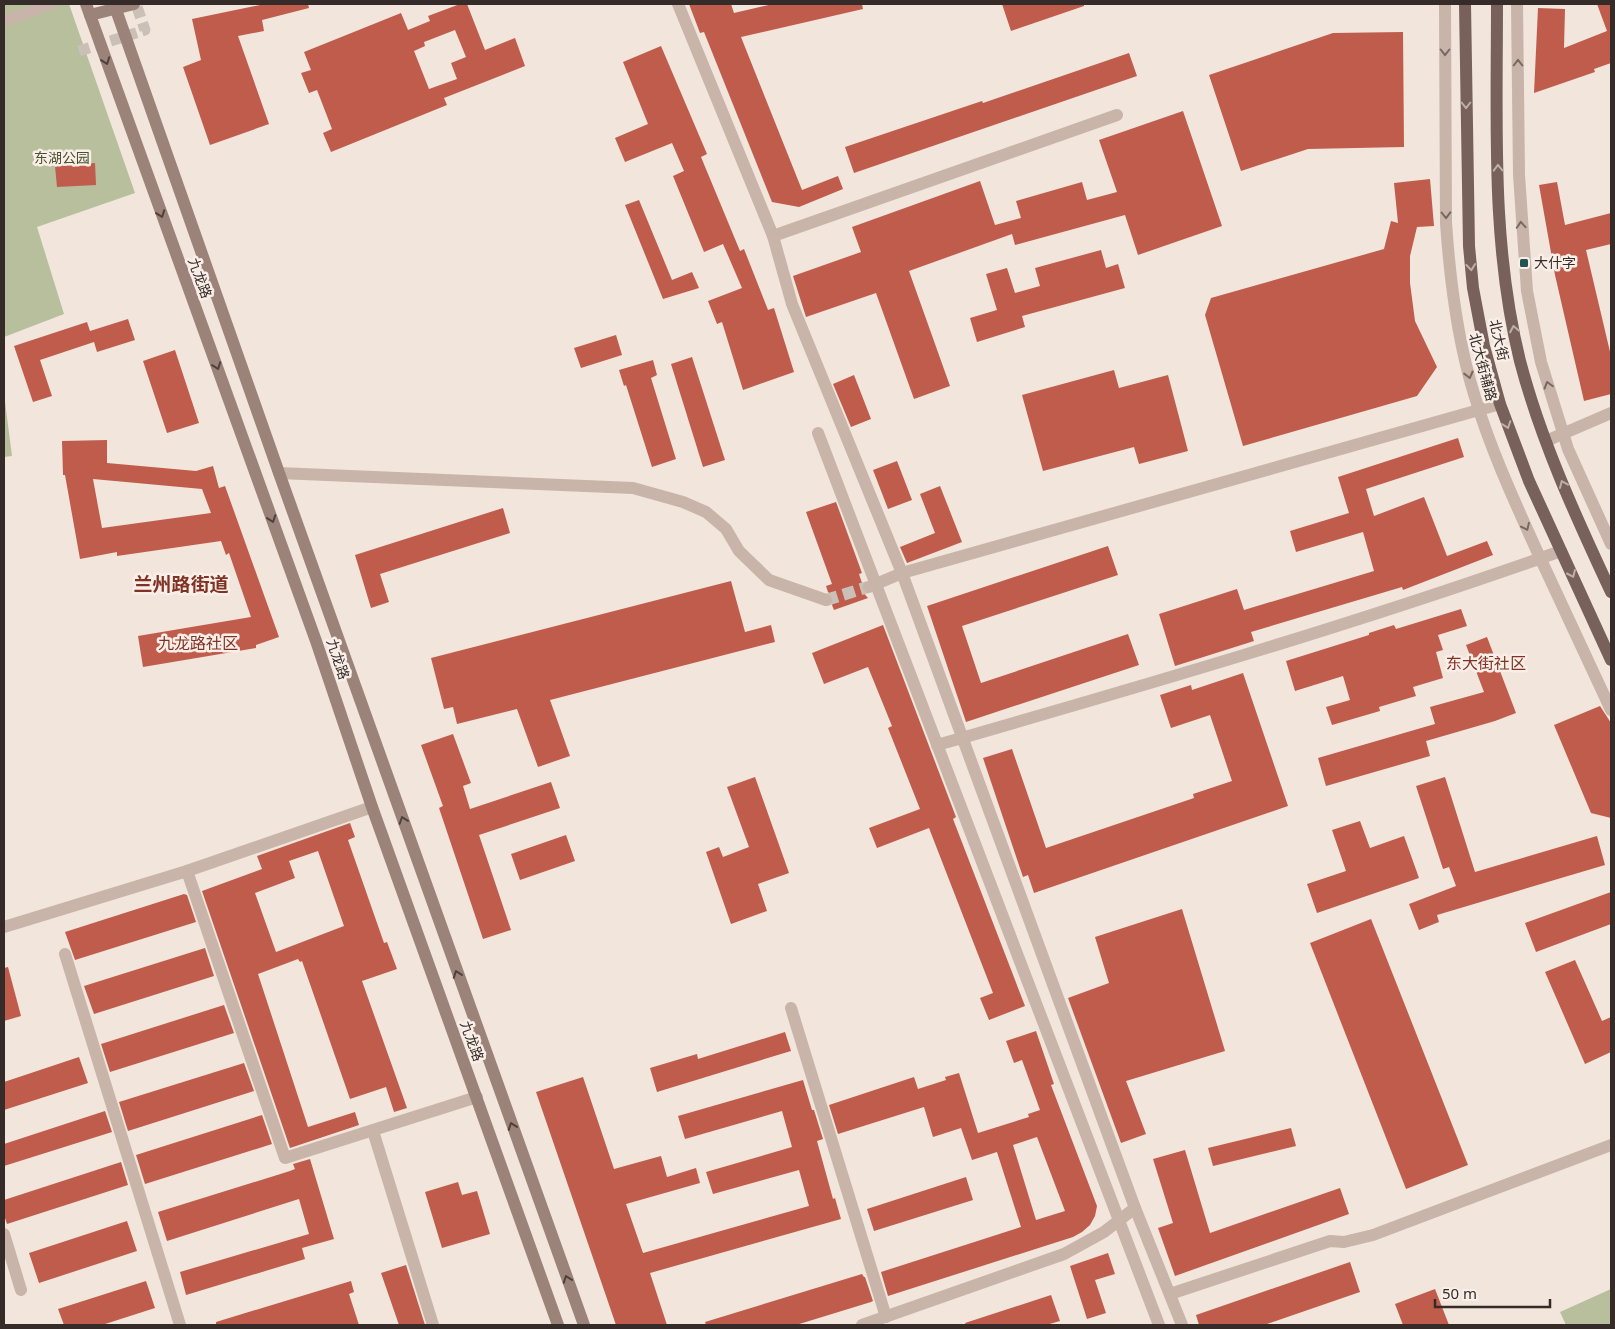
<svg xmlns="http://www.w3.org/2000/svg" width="1615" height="1329" font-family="'Noto Sans','Noto Sans SC',sans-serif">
  <rect width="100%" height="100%" fill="#f1e5dc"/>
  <g fill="#b7bf9d">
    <polygon points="4,4 69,4 135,193 37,227 64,314 4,337"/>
    <polygon points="4,394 12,456 4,457"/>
    <polygon points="1611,1289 1611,1325 1566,1325 1560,1312"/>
  </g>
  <g fill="#c05c4b" fill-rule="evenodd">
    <polygon points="265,4 308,4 309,8 262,20 264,31 238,36 269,124 210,145 183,67 201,60 192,19"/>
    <path d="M 460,4 L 467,4 L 485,50 L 515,38 L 525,66 L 444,98 L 447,105 L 331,152 L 323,133 L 332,129 L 317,90 L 309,93 L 301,73 L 311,70 L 304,52 L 401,13 L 408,30 L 430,21 L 428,16 ZM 455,30 L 466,57 L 451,63 L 457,79 L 429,89 L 414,51 L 425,46 L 424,42 Z"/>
    <polygon points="689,4 731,4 734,13 773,4 862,4 863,9 741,37 802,190 838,176 843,189 799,207 772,202 704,32 700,33"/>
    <polygon points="1002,4 1084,4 1084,6 1011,31"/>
    <polygon points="1597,4 1611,4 1611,63 1594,69 1595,72 1534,93 1538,8 1565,9 1564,48 1607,31"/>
    <polygon points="1403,32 1404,147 1308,149 1241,171 1209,75 1333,33"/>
    <polygon points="661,46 707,154 701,157 740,251 744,249 768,310 774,308 794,372 743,390 722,322 717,324 708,301 742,288 723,244 704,252 673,176 684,171 672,143 625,162 615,138 648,124 623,62"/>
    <polygon points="1129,53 1137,76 854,173 845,147 982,101 983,103"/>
    <polygon points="1183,111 1222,226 1138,255 1125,215 1015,245 1012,234 909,271 950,386 914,399 876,293 806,317 793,276 861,252 852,227 980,181 995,225 1021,218 1016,201 1082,182 1087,200 1117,192 1099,140"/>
    <polygon points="95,163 96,185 57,187 55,166"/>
    <polygon points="1430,179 1434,226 1417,227 1410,256 1410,283 1415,321 1437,367 1417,396 1243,446 1205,315 1211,298 1384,249 1391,221 1398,223 1394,183"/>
    <polygon points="1557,182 1565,225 1611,213 1611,244 1586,250 1611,356 1611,394 1584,401 1555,275 1539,185"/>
    <polygon points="639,200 672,280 692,272 699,288 663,299 625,205"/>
    <polygon points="1101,250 1106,268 1118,264 1125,288 1022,316 1025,327 977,342 970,318 997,310 986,274 1007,268 1015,293 1040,286 1035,268"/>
    <polygon points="128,319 135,340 97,352 94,342 40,360 52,396 33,402 14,346 87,322 90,331"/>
    <polygon points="616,335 622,355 581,368 574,348"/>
    <polygon points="175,350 199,423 167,433 143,361"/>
    <polygon points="692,357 725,460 703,467 671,364"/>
    <polygon points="653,360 657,375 651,378 676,459 652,467 626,385 624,386 619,370"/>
    <polygon points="1114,370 1119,388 1168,375 1188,451 1139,464 1134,447 1043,471 1022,395"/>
    <polygon points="854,375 871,419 851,427 833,384"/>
    <polygon points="1458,438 1464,457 1366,489 1374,516 1424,497 1447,556 1487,541 1493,555 1403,590 1402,587 1251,632 1254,641 1175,666 1159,614 1237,589 1244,610 1374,571 1363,532 1296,552 1290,531 1349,513 1338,477"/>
    <path d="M 107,440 L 107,463 L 196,471 L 213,466 L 219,488 L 225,486 L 279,637 L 256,645 L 256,648 L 143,667 L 138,636 L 251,617 L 229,553 L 226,555 L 221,541 L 117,556 L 117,552 L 80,559 L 65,475 L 63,475 L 62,441 ZM 93,479 L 202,489 L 211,513 L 102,528 Z"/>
    <polygon points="897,461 912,500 888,509 873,470"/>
    <polygon points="940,486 962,542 907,563 900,547 935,533 920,494"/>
    <polygon points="836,502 862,573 859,574 862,583 861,590 868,598 834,610 832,605 834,598 828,592 826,586 832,584 806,512"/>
    <polygon points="503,508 510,533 380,574 389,602 371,608 355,555"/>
    <polygon points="1108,546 1118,575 962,626 981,683 1128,634 1139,665 966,722 927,606"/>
    <polygon points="731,581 745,632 771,625 775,642 550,700 570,756 538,767 517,709 457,724 453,707 444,709 431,658"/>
    <polygon points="1461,609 1467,626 1438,635 1443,650 1436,652 1443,678 1413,687 1416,696 1379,707 1380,711 1332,725 1326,707 1350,700 1343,676 1295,691 1286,661 1369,635 1369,633 1394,625 1396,629"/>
    <polygon points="883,625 956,817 953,819 1025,1006 989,1020 980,998 993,993 929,828 877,848 869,828 920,809 888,728 892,726 868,667 824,684 812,653"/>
    <polygon points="1487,637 1516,713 1495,721 1426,741 1430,756 1326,786 1318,758 1435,724 1430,707 1484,692 1466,645"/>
    <polygon points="1243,673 1288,806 1034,893 1028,875 1023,877 983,758 1012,749 1046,848 1194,798 1193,794 1232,781 1210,715 1171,728 1160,695 1191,685 1192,690"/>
    <polygon points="1600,706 1611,723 1611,818 1591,813 1554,725"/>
    <polygon points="453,734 471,783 463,786 470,809 551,782 560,808 479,835 511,930 483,939 439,808 443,806 421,745"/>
    <polygon points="755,777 789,873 758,884 767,911 731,924 706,852 719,847 723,857 749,847 727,787"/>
    <polygon points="1445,777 1475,872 1597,836 1605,865 1437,915 1439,922 1419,930 1409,904 1456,886 1449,867 1443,869 1416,786"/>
    <polygon points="1360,821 1370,848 1404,836 1419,878 1317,913 1307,884 1346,871 1332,830"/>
    <path d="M 350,823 L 355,837 L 348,840 L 384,943 L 387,942 L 397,969 L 362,981 L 407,1108 L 394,1112 L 386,1087 L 350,1099 L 302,961 L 300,962 L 298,959 L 258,974 L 308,1127 L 355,1112 L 359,1125 L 290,1148 L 202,891 L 262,869 L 257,856 ZM 318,851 L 344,926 L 276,952 L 255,893 L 295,878 L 289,861 Z"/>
    <polygon points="566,835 575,861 520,880 511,854"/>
    <polygon points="1611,892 1611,924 1536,952 1525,923"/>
    <polygon points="184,894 187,895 196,922 75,960 65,932"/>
    <polygon points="1182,909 1225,1051 1126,1081 1146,1134 1121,1143 1068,998 1109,983 1095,937"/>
    <polygon points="1371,919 1468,1165 1406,1189 1310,943"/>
    <polygon points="205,948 214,976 94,1014 84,986"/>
    <polygon points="1575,960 1602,1021 1611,1017 1611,1052 1585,1064 1545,972"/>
    <polygon points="8,967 21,1016 4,1021 4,968"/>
    <polygon points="224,1005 234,1033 110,1072 101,1044"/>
    <path d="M 1036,1031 L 1054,1084 L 1051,1085 L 1097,1206 L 1095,1216 L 1090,1225 L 1082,1232 L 1073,1237 L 888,1296 L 881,1272 L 1021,1227 L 997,1152 L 972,1160 L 961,1128 L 933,1137 L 924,1107 L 838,1134 L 829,1105 L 914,1077 L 918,1089 L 946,1080 L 945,1077 L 959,1073 L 978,1133 L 1029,1117 L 1028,1114 L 1040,1110 L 1022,1060 L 1014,1063 L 1006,1041 ZM 1037,1137 L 1065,1211 L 1036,1220 L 1013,1145 Z"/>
    <polygon points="785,1032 791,1051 657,1092 650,1068 697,1054 698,1059"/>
    <polygon points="79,1057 88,1083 4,1110 4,1082"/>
    <polygon points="244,1063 254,1091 128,1131 119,1102"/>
    <polygon points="583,1077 614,1169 661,1156 667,1177 696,1168 700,1183 626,1204 643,1253 809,1206 799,1170 713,1194 706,1172 792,1147 782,1111 685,1139 678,1116 803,1080 812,1110 814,1110 823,1139 817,1141 833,1199 835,1198 841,1219 650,1273 667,1325 616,1325 536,1092"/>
    <polygon points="105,1111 112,1132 4,1166 4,1144"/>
    <polygon points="262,1115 272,1144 145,1184 136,1155"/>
    <polygon points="1291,1128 1296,1146 1213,1166 1208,1148"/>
    <polygon points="1185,1150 1210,1233 1340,1188 1349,1214 1175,1276 1158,1228 1173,1223 1153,1159"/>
    <polygon points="310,1159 334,1239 302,1248 305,1259 186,1295 180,1272 309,1234 299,1199 167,1241 158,1212 290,1171 295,1169 293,1164"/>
    <polygon points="121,1162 128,1185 7,1224 4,1215 4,1200"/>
    <polygon points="966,1177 973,1200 874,1231 867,1209"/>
    <polygon points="458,1182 462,1195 477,1191 490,1234 442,1248 425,1192"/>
    <polygon points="127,1221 137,1251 39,1283 29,1253"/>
    <polygon points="1108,1253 1115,1274 1095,1280 1106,1313 1087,1319 1070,1266"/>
    <polygon points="1350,1262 1360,1292 1264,1325 1199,1325 1196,1315"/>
    <polygon points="406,1265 425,1325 399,1325 381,1273"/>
    <polygon points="862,1274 864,1277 865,1277 873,1301 871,1302 796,1325 706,1325 705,1322"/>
    <polygon points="146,1281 155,1308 102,1325 64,1325 58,1309"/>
    <polygon points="351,1281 354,1292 349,1294 359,1325 216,1325 216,1322"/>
    <polygon points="1435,1289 1449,1325 1403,1325 1395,1304"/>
    <polygon points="1051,1295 1060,1321 1046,1325 966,1325 965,1323"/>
  </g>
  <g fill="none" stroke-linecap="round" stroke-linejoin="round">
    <polyline stroke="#cbc0b8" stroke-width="11" stroke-dasharray="11 5.5" stroke-linecap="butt" points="79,51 145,30 136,4"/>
    <polyline stroke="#cbc0b8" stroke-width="12" stroke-dasharray="12 6" stroke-linecap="butt" points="826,600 868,587"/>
    <polyline stroke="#c8b4a8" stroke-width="11" points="4,21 52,4"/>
    <g stroke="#c8b4a8" stroke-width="12">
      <polyline points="678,4 773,236 792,304 902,573 1135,1208 1182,1325"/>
      <polyline points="773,236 1117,115"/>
      <polyline points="818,433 1159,1325"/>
      <polyline points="1546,441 1611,413"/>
      <polyline points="279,473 633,488 683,502 706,512 726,529 739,551 769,580 826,600"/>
      <polyline points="869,587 902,573 1500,404"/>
      <path d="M 937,745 C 1146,685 1356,624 1561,551"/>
      <polyline points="187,871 285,1158 477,1097"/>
      <polyline points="4,927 187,871 372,807"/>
      <polyline points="65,954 180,1325"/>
      <polyline points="791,1008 886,1317"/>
      <polyline points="373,1131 433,1325"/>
      <polyline points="4,1234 21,1290"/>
      <polyline points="1170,1294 1330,1241 1344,1242 1373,1235 1611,1145"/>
      <polyline points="862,1325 1064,1254 1104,1232 1135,1208"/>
    </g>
    <g stroke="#c8b4a8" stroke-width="12">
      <path d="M 1445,4 L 1446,223 C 1450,281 1457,339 1474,394 C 1490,448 1513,498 1536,549 C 1561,603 1586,656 1611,710"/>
      <polyline points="1517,4 1519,175 1527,291 1541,362 1568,449 1611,544"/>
    </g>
    <g stroke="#9c837a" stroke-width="12">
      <polyline points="86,4 316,641 372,807 558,1325"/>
      <polyline points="114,4 279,473 584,1325"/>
      <polyline points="90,15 134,4"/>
    </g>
    <g stroke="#77615a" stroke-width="12">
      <polyline points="1465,4 1469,246 1473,288 1484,346 1500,404 1529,481 1611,660"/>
      <path d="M 1497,4 C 1497,123 1491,244 1520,361 C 1541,441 1576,517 1611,592"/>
    </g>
  </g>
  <defs><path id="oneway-chevron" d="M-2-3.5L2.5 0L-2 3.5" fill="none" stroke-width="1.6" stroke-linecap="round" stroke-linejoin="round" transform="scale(1.25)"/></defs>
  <g stroke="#776962">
    <use href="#oneway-chevron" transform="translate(1445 52) rotate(90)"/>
    <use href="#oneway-chevron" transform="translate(1518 63) rotate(-90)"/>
    <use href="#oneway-chevron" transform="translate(1446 215) rotate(89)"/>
    <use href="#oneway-chevron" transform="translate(1521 225) rotate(-94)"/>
    <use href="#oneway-chevron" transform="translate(1469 375) rotate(76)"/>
    <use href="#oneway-chevron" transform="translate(1548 385) rotate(-106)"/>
    <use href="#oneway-chevron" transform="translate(1526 527) rotate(65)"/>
  </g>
  <g stroke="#4f413c">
    <use href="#oneway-chevron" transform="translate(106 61) rotate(70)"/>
    <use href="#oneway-chevron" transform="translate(161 214) rotate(70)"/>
    <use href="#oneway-chevron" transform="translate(217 366) rotate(70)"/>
    <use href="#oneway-chevron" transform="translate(272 519) rotate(70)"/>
    <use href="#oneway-chevron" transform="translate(403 820) rotate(-109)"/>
    <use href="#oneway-chevron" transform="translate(457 974) rotate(-110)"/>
    <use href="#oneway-chevron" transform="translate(512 1126) rotate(-110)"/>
    <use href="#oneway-chevron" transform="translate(567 1279) rotate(-110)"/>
  </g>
  <g stroke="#beafa8">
    <use href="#oneway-chevron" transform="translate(1466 105) rotate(90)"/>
    <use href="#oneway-chevron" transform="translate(1498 168) rotate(-91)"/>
    <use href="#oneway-chevron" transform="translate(1471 267) rotate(84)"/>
    <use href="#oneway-chevron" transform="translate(1514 329) rotate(-101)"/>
    <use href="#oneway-chevron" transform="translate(1507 425) rotate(71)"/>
    <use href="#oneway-chevron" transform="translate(1563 484) rotate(-113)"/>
    <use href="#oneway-chevron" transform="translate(1572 574) rotate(66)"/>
  </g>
  <rect fill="#205553" stroke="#f9efe8" stroke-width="2" x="1519" y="258" width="10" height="10" rx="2.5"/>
  <g text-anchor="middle" stroke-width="5" stroke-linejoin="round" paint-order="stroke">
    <g font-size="14" fill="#48522d" stroke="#f9efe8">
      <text x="62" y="163">东湖公园</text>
    </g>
    <g font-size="14" fill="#352b28" stroke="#f9efe8" text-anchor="start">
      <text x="1534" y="268">大什字</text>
    </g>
    <g font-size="14" fill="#352b28" stroke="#f9efe8">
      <text transform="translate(200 278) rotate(70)" y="5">九龙路</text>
      <text transform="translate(1499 340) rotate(77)" y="5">北大街</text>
      <text transform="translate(1483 367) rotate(75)" y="5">北大街辅路</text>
      <text transform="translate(338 659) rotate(71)" y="5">九龙路</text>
      <text transform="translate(472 1041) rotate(70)" y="5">九龙路</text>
    </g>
    <g font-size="16" fill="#803325" stroke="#f9efe8">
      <text x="198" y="649">九龙路社区</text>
      <text x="1486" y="669">东大街社区</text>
    </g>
    <g font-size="19" font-weight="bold" fill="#803325" stroke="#f9efe8">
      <text x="181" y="591">兰州路街道</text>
    </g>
  </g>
  <rect width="1615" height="1329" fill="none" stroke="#352b28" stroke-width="10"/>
  <path d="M1435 1299v8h115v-8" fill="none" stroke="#352b28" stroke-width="2.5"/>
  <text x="1442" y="1299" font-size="15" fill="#352b28" stroke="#f9efe8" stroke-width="4" paint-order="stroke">50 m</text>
</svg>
